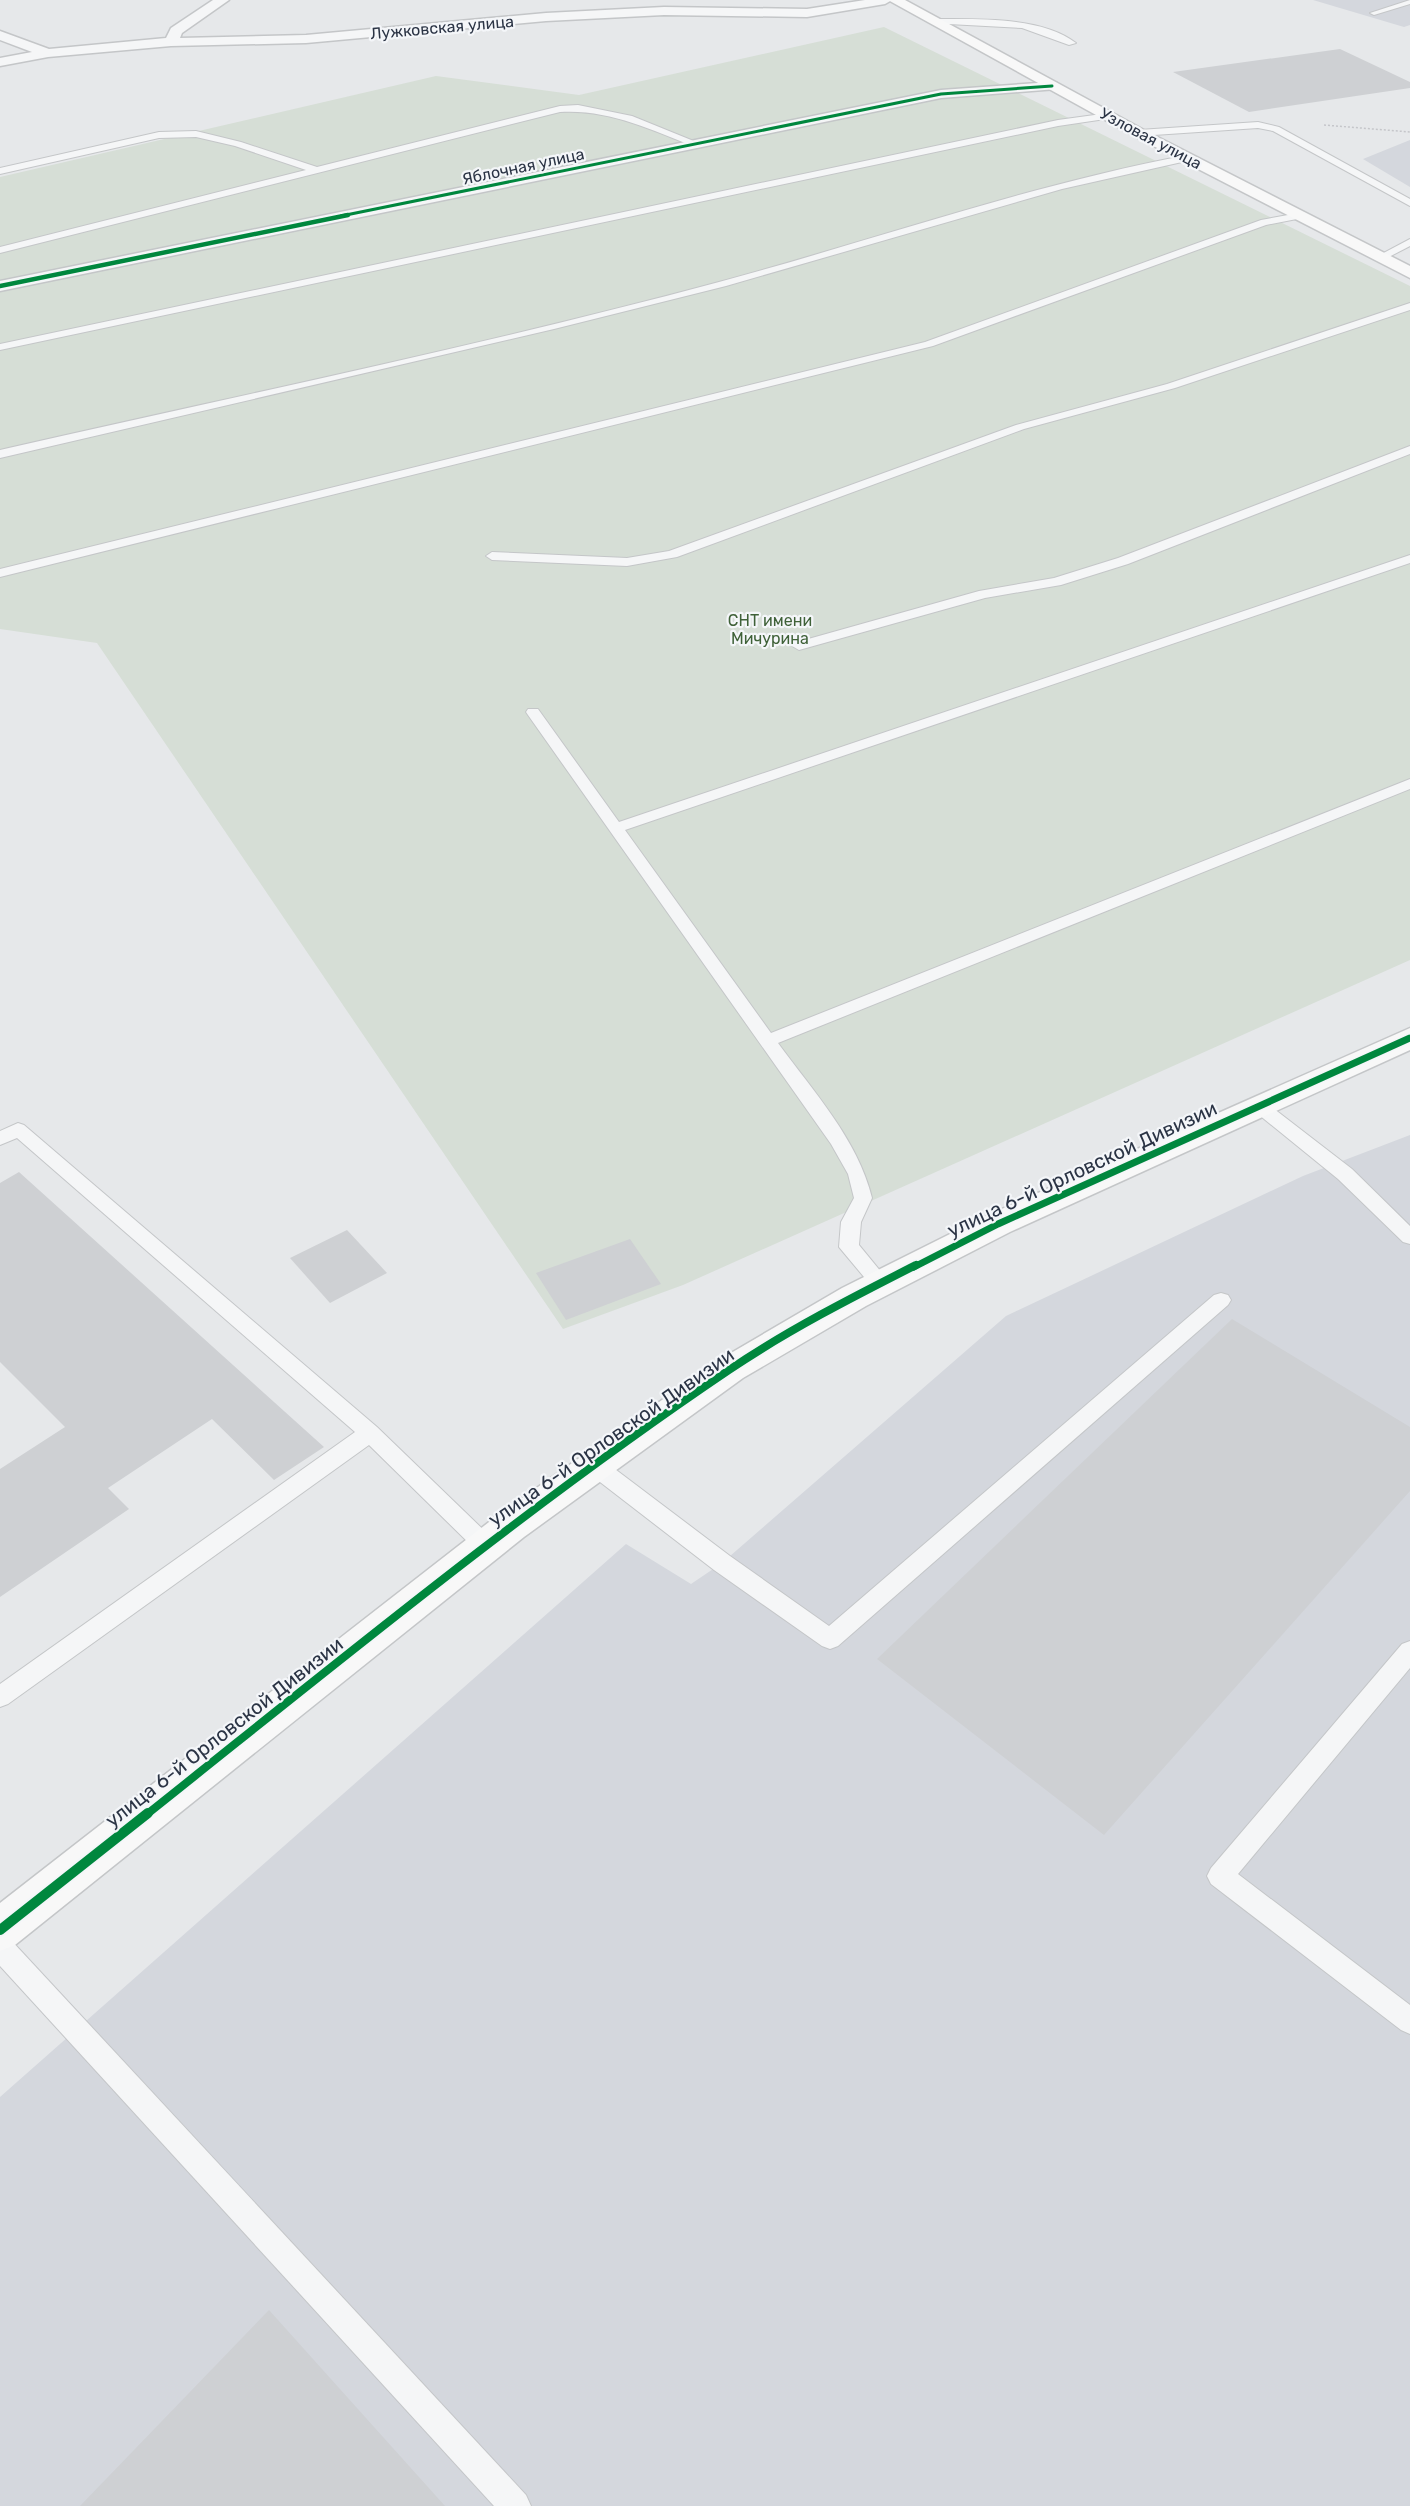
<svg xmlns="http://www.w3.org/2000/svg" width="1410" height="2506" font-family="Rubik,sans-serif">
  <rect width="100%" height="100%" fill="#e6e8ea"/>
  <g fill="#d4d7dd">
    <polygon points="1313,0 1410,0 1410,25 1404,27"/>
    <polygon points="1410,140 1410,187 1363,159"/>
    <polygon points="1410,1135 1410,2506 0,2506 0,2097 626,1544 691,1584 722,1563 1006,1316 1303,1176"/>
  </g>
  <polygon fill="#d6ded6" points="884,27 1410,286 1410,960 683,1285 563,1329 97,643 0,629 0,177 436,76 579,95"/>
  <g fill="#ced0d3">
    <polygon points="1340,49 1410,82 1410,88 1249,112 1173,72"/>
    <polygon points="19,1172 324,1447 274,1480 212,1419 108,1488 129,1509 0,1597 0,1469 65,1427 0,1362 0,1183"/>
    <polygon points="347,1230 387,1273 330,1303 290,1258"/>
    <polygon points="630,1239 661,1284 566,1320 536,1273"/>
    <polygon points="1232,1319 1410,1427 1410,1491 1104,1835 877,1659"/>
    <polygon points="269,2310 445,2506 80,2506"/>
  </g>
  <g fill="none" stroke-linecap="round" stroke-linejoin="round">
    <g stroke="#c4c6c8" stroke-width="2">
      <g id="lane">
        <polygon points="1410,0 1410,4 1374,15 1370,13"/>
        <path d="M 933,19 C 974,19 1042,16 1076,43 L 1069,45 L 1022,28 L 930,23 Z"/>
        <path d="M 578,105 L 632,116 L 701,144 L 693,146 C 649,129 608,109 560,112 L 0,253 L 0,247 L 306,170 L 235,146 L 196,137 L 159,138 L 0,174 L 0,168 L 159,132 L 196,131 L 241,142 L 317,167 L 560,106 Z"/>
        <polygon points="1109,113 1113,116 1112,118 1058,126 0,350 0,344 1058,120"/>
        <polygon points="1258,122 1279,127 1410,199 1410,206 1273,131 1258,128 1139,136 1135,133 1139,130"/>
        <path d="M 1188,155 L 1191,156 L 1191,160 L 1062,189 L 726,286 L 554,329 L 0,458 L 0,450 C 240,395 481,346 719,282 C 875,240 1029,185 1188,155 Z"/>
        <polygon points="1299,213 1302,214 1302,218 1266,225 933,346 0,577 0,569 925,342 1261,220"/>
        <polygon points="1410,239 1410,246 1385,259 1376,257"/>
        <polygon points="1410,303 1410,310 1175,388 1024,429 677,557 627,566 492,560 486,556 492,552 627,558 669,551 1016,425 1167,384"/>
        <polygon points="1410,446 1410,454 1128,564 1061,585 985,598 799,650 792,646 794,643 979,591 1054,578 1118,558"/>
        <path d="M 1410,555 L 1410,563 L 625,830 L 771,1033 L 1410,779 L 1410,789 L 778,1043 C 813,1091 858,1140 872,1198 L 861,1222 L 859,1245 L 891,1284 L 888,1289 L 881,1291 L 874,1289 L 839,1247 L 841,1222 L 854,1198 L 848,1174 L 831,1144 L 528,715 L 526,712 L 528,709 L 538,709 L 619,822 Z"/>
        <polygon points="1259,1100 1265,1102 1352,1169 1410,1226 1410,1244 1403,1242 1338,1179 1253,1110 1250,1106"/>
        <polygon points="18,1123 24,1125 377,1427 494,1540 497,1546 494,1552 486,1555 478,1552 369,1445 8,1704 0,1707 0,1684 355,1432 17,1138 0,1145 0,1131"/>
        <polygon points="1221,1293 1228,1295 1231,1300 1228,1305 838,1646 830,1649 822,1646 714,1570 587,1472 584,1466 587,1460 595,1457 603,1460 730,1556 829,1626 1214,1295"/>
        <polygon points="1410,1641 1410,1668 1238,1874 1410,2005 1410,2034 1401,2030 1211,1884 1207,1876 1211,1868 1402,1644"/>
        <polygon points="0,1935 9,1938 526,2495 531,2506 494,2506 0,1966"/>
      </g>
    </g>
    <g stroke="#c4c6c8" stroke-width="3">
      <g id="street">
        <polygon points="213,0 229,0 182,33 180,38 306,35 546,13 664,7 807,9 865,0 892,0 885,4 807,17 664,15 546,21 306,43 171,46 48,57 0,66 0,58 32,52 0,40 0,31 49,49 166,38 171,28"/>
        <polygon points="1052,82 1057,83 1059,86 1057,89 941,98 0,291 0,281 941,90"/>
      </g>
    </g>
    <g stroke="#c4c6c8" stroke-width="3">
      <g id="secondary">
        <polygon points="888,0 905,0 1144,130 1410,266 1410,278 1134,136"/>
        <polygon points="1410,1028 1410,1050 1010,1232 866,1306 743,1378 524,1537 15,1945 0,1951 0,1903 498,1515 719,1360 842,1288 986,1216"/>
      </g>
    </g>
    <polyline stroke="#c5c6ca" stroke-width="1.5" stroke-dasharray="2 2" stroke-linecap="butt" points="1324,125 1410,132"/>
    <use href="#lane" fill="#f5f6f7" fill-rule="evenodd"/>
    <use href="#street" fill="#f5f6f7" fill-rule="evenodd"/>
    <use href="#secondary" fill="#f8f8f8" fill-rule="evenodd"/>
    <g stroke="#f4f6f9" stroke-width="4.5">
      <polyline id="cycleway-far4" points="341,216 941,94 1052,86"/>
    </g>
    <g stroke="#f4f6f9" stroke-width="7">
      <polyline id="cycleway-far3" points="0,286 348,215"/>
    </g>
    <g stroke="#f4f6f9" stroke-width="10">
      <polyline id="cycleway-far2" points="914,1267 998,1224 1410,1038"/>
    </g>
    <g stroke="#f4f6f9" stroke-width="12">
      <path id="cycleway-far1" d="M 146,1815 C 337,1663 526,1507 729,1370 C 788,1330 853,1297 916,1265"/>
    </g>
    <g stroke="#f4f6f9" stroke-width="14">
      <polyline id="cycleway" points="0,1930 148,1813"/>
    </g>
    <use href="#cycleway-far4" stroke="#00873e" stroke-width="3"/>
    <use href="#cycleway-far3" stroke="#00873e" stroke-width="4.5"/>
    <use href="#cycleway-far2" stroke="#00873e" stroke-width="7"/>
    <use href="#cycleway-far1" stroke="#00873e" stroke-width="8"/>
    <use href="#cycleway" stroke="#00873e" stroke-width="10"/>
  </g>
  <g text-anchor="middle" stroke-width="4.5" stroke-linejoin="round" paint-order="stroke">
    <g font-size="16" fill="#2b3445" stroke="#f4f6f9">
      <text transform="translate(442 27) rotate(-5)" y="6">Лужковская улица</text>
      <text transform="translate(1151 138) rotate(28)" y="6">Узловая улица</text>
      <text transform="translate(523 166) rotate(-12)" y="6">Яблочная улица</text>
    </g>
    <g font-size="16" fill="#3f6138" stroke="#f4f6f9">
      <text x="770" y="626">СНТ имени<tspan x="770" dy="18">Мичурина</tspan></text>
    </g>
    <g font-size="20" fill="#2b3445" stroke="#f4f6f9">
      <text transform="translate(1082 1169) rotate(-25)" y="7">улица 6-й Орловской Дивизии</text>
      <text transform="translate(611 1437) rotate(-35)" y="7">улица 6-й Орловской Дивизии</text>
      <text transform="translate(224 1732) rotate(-38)" y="7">улица 6-й Орловской Дивизии</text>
    </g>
  </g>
</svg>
